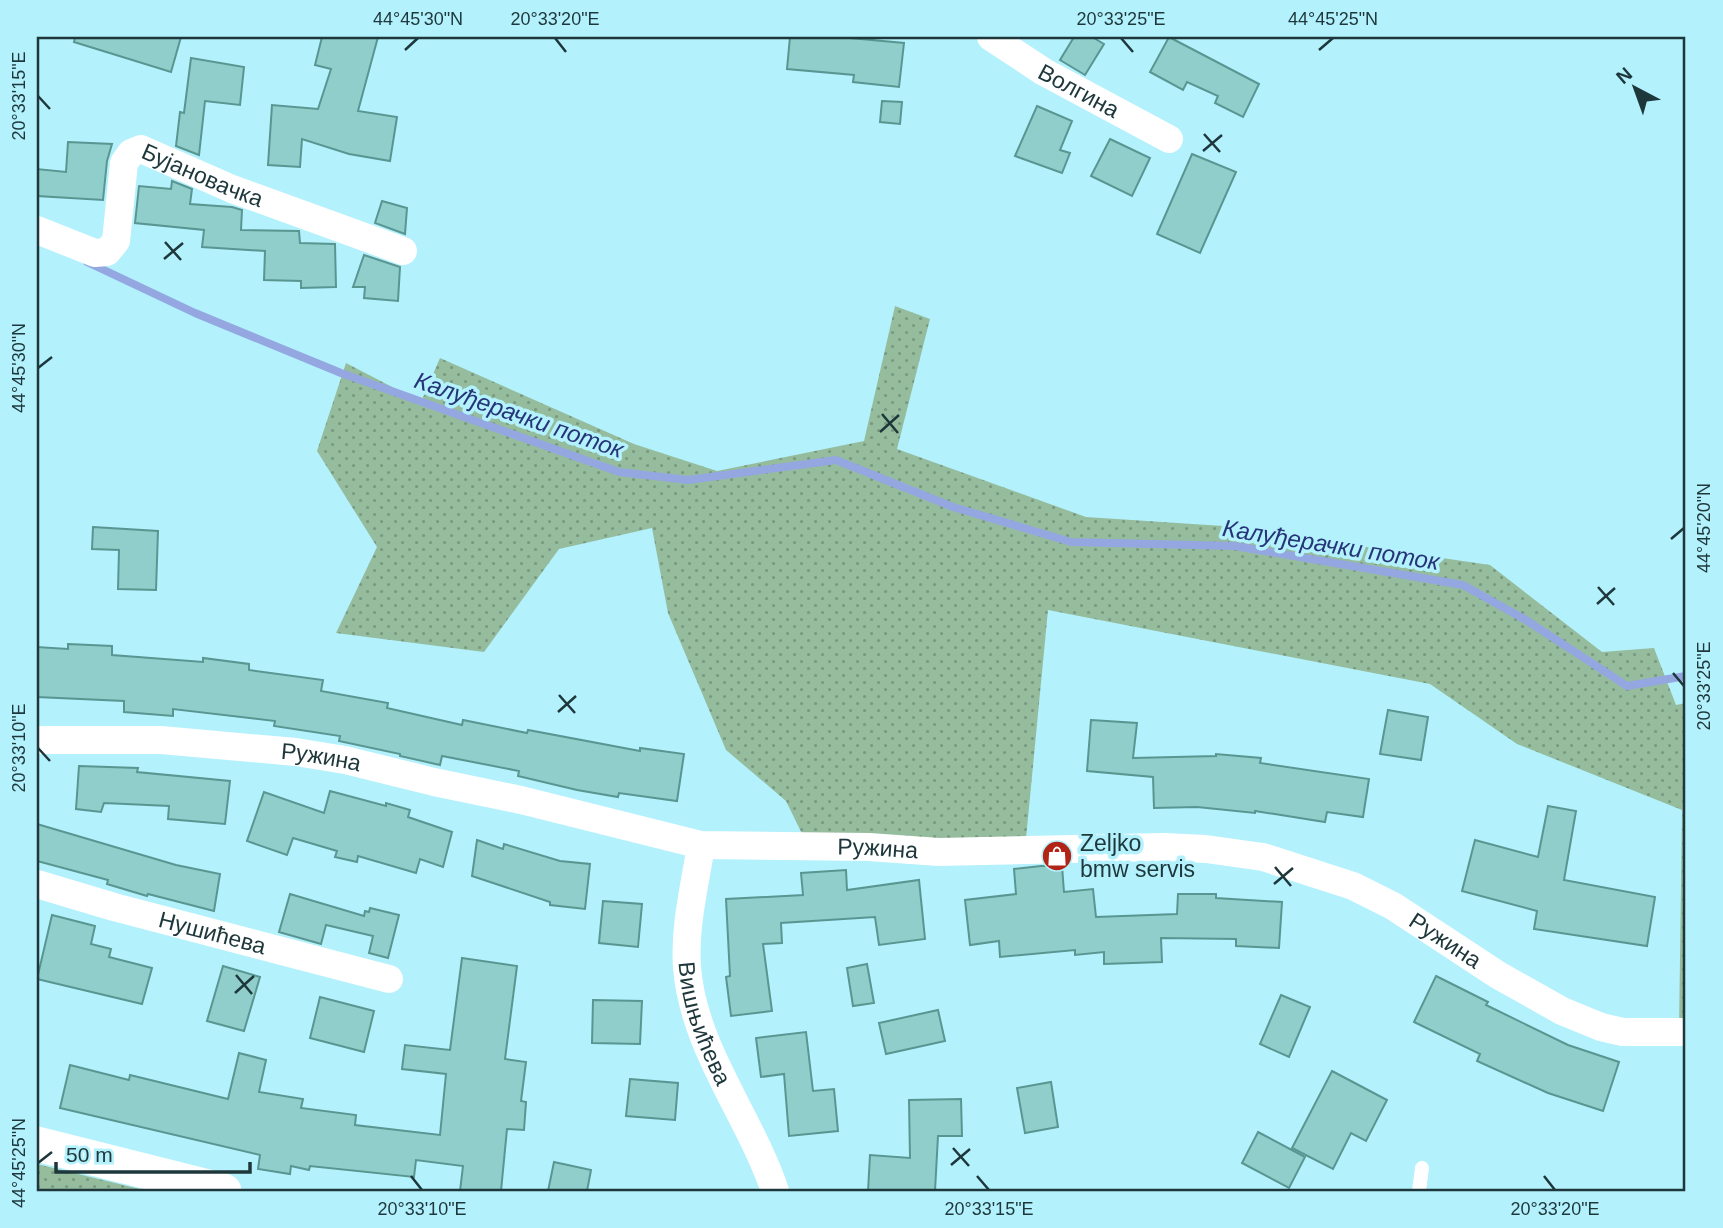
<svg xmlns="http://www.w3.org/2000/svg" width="1723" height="1228" font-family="Arial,sans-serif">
  <defs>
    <pattern id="grass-dots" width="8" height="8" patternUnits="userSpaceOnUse" patternTransform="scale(1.75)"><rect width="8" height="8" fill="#95bd9d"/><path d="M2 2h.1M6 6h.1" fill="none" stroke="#799a81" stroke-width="1.8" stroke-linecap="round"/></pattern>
  </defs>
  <rect width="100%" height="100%" fill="#b3f1fd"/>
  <g fill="url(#grass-dots)">
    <polygon points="895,306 930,319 897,449 1086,517 1223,526 1490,565 1602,652 1654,648 1676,705 1686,703 1686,1032 1679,1032 1682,810 1517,744 1430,684 1048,610 1025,849 808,846 786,801 726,750 668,613 652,528 559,549 484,652 336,633 377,547 317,451 346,363 421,402 440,358 634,444 717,471 864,441"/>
    <polygon points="37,1164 148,1191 37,1191"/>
  </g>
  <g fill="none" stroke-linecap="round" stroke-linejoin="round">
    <polyline stroke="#94a7e1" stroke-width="8" points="87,262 195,313 341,373 619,472 688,480 836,460 953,507 1071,542 1235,546 1463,585 1526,620 1627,686 1686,676"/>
  </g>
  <g fill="#8fceca" stroke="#599692" stroke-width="2">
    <polygon points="75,37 181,37 171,72 74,42"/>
    <polygon points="322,37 378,37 358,111 397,117 390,161 349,154 302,139 300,167 268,165 272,105 318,109 331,69 315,65"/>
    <polygon points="790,37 839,37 904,43 899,87 853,82 854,75 787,69"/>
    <polygon points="1074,37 1092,37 1104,44 1085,75 1060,60"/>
    <polygon points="1169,37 1259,84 1243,117 1215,103 1218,96 1187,82 1183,90 1150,72"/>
    <polygon points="191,58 244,67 240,105 205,101 199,155 176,146 180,112 184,113"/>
    <polygon points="882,101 902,102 900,124 880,122"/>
    <polygon points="1037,106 1072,121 1060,150 1070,153 1062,173 1015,156"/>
    <polygon points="1110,139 1150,158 1132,196 1091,176"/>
    <polygon points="68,142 112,144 107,161 103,200 37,196 37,169 66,172"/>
    <polygon points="1192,154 1236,172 1200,253 1157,234"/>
    <polygon points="172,181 192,189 190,204 232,207 242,210 241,230 299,231 300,243 335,244 336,287 301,288 301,281 264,280 265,251 202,247 204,230 135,223 139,186 171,189"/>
    <polygon points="382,201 407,208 405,234 375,223"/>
    <polygon points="364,255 400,267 398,301 364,298 365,287 353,287"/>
    <polygon points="93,527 158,531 156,590 118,589 119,550 92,549"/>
    <polygon points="68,644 112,646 112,655 203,662 203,658 249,664 249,670 323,680 321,691 388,703 387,708 462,725 463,720 527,733 528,730 640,751 640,748 684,754 677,801 619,793 618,797 577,790 518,776 519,771 442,756 440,765 400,756 400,754 339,741 340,736 274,726 275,721 173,709 173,716 124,712 124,701 37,697 37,647 68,649"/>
    <polygon points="1388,710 1428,717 1421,760 1380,754"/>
    <polygon points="1091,720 1137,723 1133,758 1216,756 1216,754 1261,758 1260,763 1369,779 1363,817 1327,812 1325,822 1255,811 1255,813 1197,807 1154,808 1153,777 1087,771"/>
    <polygon points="79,766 138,768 137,772 230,781 225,824 168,819 169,806 104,803 101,812 76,809"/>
    <polygon points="330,791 386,806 386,803 410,810 408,817 452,832 443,867 420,859 416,873 358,856 357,862 335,857 337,851 293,838 287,855 247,841 264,792 324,813"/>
    <polygon points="1548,806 1576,811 1564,880 1655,897 1647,946 1534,929 1537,911 1462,891 1475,840 1538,857"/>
    <polygon points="37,824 176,865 220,874 214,911 148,894 147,896 107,884 108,880 37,861"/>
    <polygon points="477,840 503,849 504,844 560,861 590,864 585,909 550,905 550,902 472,876"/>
    <polygon points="1041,866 1062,866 1064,892 1093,889 1096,917 1177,914 1178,894 1216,894 1216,898 1282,902 1279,948 1236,946 1236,939 1161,938 1162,962 1104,964 1104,952 1075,955 1075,950 1000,957 999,941 970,945 965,900 1016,894 1014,869"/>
    <polygon points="846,870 847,890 919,880 925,939 879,945 875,917 781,923 782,943 763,944 772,1011 731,1016 726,977 730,976 726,899 803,895 801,873"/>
    <polygon points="290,894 364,916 365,911 369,912 370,908 399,915 388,958 369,953 373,936 326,925 321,944 279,932"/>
    <polygon points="603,901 642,904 638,947 599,943"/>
    <polygon points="52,915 95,926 91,944 111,949 109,957 152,968 142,1004 37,979"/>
    <polygon points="462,958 517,966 505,1059 526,1062 521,1101 526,1102 524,1130 507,1129 501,1191 460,1191 463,1166 416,1160 414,1177 310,1166 309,1170 291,1166 290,1174 258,1169 260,1155 60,1108 70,1065 129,1080 130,1075 228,1099 239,1053 266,1060 259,1092 303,1099 301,1108 356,1115 355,1125 440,1135 446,1074 402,1069 405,1045 450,1050"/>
    <polygon points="867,964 874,1003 853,1006 847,968"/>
    <polygon points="223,966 260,977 244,1031 207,1021"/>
    <polygon points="1436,976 1488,1002 1486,1005 1568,1045 1619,1062 1603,1111 1548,1093 1477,1061 1480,1054 1414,1022"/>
    <polygon points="1281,995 1310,1007 1289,1057 1260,1044"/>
    <polygon points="320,997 374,1011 364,1052 310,1038"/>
    <polygon points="593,1000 642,1001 640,1044 592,1043"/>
    <polygon points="938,1010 945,1041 886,1054 879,1023"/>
    <polygon points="806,1032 813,1091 834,1089 838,1131 789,1136 784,1074 761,1077 756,1038"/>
    <polygon points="1332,1071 1387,1100 1366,1141 1351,1133 1333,1169 1292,1148"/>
    <polygon points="630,1079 678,1083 675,1120 626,1116"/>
    <polygon points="1051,1082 1058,1127 1025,1133 1017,1088"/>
    <polygon points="961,1099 962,1136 938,1136 935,1191 868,1191 870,1155 910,1158 909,1100"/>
    <polygon points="1258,1132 1305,1157 1289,1188 1242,1163"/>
    <polygon points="554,1162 591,1170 587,1191 548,1191"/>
  </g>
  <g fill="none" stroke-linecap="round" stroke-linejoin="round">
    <polyline stroke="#fff" stroke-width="14" points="1419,1191 1422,1168"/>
    <g stroke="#fff" stroke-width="28">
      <path id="s1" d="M 991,37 L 1044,72 L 1169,139"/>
      <path id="s2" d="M 37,230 L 95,253 L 107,252 L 116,241 L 124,163 L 131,153 L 141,149 L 232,189 L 403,251"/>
      <path id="s3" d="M 37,740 L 161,740 L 296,752 L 345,760 L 434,782 L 521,800 L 701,845 L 869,847 L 939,852 L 1163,847 L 1206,849 L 1263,857 L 1353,886 L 1393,906 L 1498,975 L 1562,1011 L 1601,1027 L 1623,1032 L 1686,1032"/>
      <path id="s4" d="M 701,845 C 695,885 684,927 687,967 C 693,1048 750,1116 775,1191"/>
      <path id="s5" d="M 37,884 L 114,907 L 389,979"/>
    </g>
    <polyline stroke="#fff" stroke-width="35" points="37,1144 224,1191"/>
  </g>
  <path fill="none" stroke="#1d373b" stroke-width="2.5" d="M 555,38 L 566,52M 1121,38 L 1133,52M 405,50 L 418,38M 1319,50 L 1333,38M 38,96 L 50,109M 1204,134 L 1220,152M 1203,151 L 1222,135M 165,242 L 181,260M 164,259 L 183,243M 38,368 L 52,357M 882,414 L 898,433M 880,432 L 899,415M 1671,539 L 1684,528M 1598,587 L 1614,605M 1597,604 L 1615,588M 1673,673 L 1684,686M 559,695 L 575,713M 558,712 L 576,696M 38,748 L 50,761M 1275,867 L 1291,886M 1274,884 L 1293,868M 236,975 L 252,994M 235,993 L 254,976M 953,1148 L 969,1166M 38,1163 L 52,1152M 951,1165 L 970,1149M 411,1176 L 422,1190M 977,1176 L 989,1190M 1544,1176 L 1555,1190"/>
  <defs>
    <g id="shop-disc" transform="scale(1.575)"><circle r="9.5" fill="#b22415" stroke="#b3f1fd"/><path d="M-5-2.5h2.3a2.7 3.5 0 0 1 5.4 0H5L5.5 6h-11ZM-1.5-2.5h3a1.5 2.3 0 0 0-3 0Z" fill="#fff"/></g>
  </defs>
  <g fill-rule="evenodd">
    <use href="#shop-disc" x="1057" y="856"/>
  </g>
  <g text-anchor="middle" stroke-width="7" stroke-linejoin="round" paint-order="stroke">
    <g font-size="23" fill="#1d373b" stroke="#b3f1fd">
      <text dy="8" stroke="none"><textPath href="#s1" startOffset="103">Волгина</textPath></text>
      <text dy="8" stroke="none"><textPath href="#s2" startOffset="257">Бујановачка</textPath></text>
      <text dy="8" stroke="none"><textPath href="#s3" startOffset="285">Ружина</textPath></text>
      <text dy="8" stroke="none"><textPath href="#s3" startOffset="852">Ружина</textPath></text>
      <text dy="8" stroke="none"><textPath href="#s5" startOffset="182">Нушићева</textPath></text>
      <text dy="8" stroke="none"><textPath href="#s3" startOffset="1440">Ружина</textPath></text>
      <text dy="8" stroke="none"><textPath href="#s4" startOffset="182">Вишњићева</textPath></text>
    </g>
    <g font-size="23" fill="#1d373b" stroke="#b3f1fd" text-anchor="start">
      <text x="1080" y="851">Zeljko<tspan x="1080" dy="26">bmw servis</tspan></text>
    </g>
    <g font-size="24" font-style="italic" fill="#263578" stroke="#b3f1fd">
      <text transform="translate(519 415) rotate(19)" y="8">Калуђерачки поток</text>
      <text transform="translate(1331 545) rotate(9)" y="8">Калуђерачки поток</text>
    </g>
  </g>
  <rect width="1723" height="1228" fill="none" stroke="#b3f1fd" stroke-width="77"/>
  <g transform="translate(1635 88) rotate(319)" stroke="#b3f1fd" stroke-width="5" paint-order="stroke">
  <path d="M0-5L12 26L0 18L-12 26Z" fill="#1d373b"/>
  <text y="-10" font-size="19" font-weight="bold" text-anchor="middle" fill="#1d373b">N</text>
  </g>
  <path d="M56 1162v10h194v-10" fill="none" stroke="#1d373b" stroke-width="3.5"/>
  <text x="66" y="1162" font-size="21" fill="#1d373b" stroke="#b3f1fd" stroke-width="5" paint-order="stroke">50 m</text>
  <rect x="38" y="38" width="1646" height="1152" fill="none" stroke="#1d373b" stroke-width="2.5"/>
  <g font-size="18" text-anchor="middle" fill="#1d373b">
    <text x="418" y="25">44°45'30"N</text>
    <text x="555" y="25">20°33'20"E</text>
    <text x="1121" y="25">20°33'25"E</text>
    <text x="1333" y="25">44°45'25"N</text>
    <text transform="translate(19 96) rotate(-90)" y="6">20°33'15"E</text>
    <text transform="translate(19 368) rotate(-90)" y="6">44°45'30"N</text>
    <text transform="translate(1704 528) rotate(-90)" y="6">44°45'20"N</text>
    <text transform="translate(1704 686) rotate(-90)" y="6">20°33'25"E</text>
    <text transform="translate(19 748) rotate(-90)" y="6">20°33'10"E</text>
    <text transform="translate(19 1163) rotate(-90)" y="6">44°45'25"N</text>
    <text x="422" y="1215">20°33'10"E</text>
    <text x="989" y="1215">20°33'15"E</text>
    <text x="1555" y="1215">20°33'20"E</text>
  </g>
</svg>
